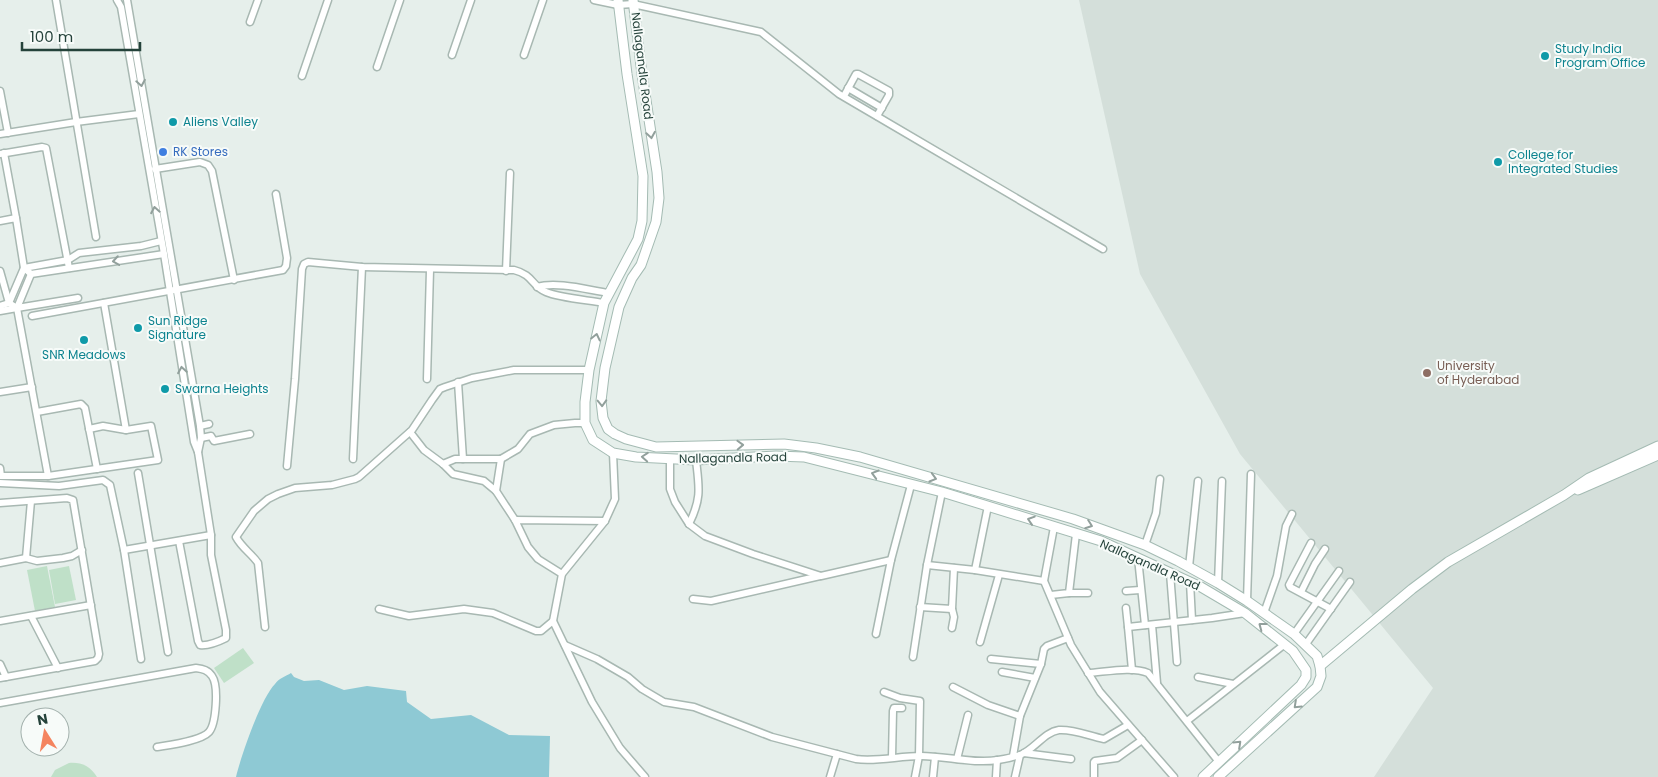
<svg xmlns="http://www.w3.org/2000/svg" width="1658" height="777" font-family="Poppins,sans-serif">
  <rect width="100%" height="100%" fill="#e6efeb"/>
  <polygon fill="#d4dfda" points="1079,0 1658,0 1658,777 1374,777 1433,688 1240,454 1140,274"/>
  <g fill="#bfe0c8">
    <polygon points="47,566 55,607 35,611 27,570"/>
    <polygon points="69,566 76,600 55,604 49,570"/>
    <polygon points="243,648 254,663 224,683 214,668"/>
    <path d="M 69,763 C 81,762 90,766 97,777 L 51,777 L 55,770 Z"/>
  </g>
  <path fill="#8ec9d4" d="M 291,673 L 294,677 L 304,681 L 319,680 L 344,690 L 367,686 L 406,691 L 407,702 L 431,719 L 471,715 L 509,735 L 550,736 L 549,777 L 236,777 C 241,756 261,698 275,684 C 278,679 286,676 291,673 Z"/>
  <g fill="none" stroke-linecap="round" stroke-linejoin="round">
    <g stroke="#a8b8b2" stroke-width="9">
      <g id="street">
        <polyline points="56,0 96,237"/>
        <path d="M 117,0 L 121,7 L 164,254 L 194,442 L 198,452 L 211,535 L 211,555 L 226,630 L 226,638 C 218,642 208,646 200,645 L 198,641 L 179,541"/>
        <polyline points="127,0 200,426 201,438 198,452"/>
        <polyline points="594,0 618,5 633,4 761,32 839,94 1103,249"/>
        <polyline points="250,22 258,0"/>
        <polyline points="452,55 471,0"/>
        <polyline points="524,55 543,0"/>
        <polyline points="377,67 400,0"/>
        <polyline points="302,76 328,0"/>
        <polyline points="848,88 882,108"/>
        <polyline points="0,91 8,133"/>
        <polyline points="844,96 856,74 858,74 889,91 889,95 877,116"/>
        <polyline points="0,134 76,122 139,114"/>
        <polyline points="4,153 16,218"/>
        <polyline points="0,154 42,147 46,148 69,268"/>
        <polyline points="155,169 200,162 208,165 212,171 234,280"/>
        <polyline points="0,221 16,218 24,268 9,303 0,306"/>
        <polyline points="24,268 31,274 164,254"/>
        <polyline points="24,268 68,260 79,253 141,246 161,241"/>
        <polyline points="0,271 9,303 17,308 78,298"/>
        <polyline points="506,271 510,173"/>
        <path d="M 537,287 C 557,281 588,290 609,293"/>
        <polyline points="104,303 126,430"/>
        <polyline points="0,311 17,308 31,274"/>
        <polyline points="32,316 283,270 286,266 287,258 276,194"/>
        <polyline points="427,379 430,270"/>
        <polyline points="458,382 463,459"/>
        <polyline points="0,392 32,387"/>
        <polyline points="37,412 81,404 85,408 97,469"/>
        <polyline points="200,426 209,424"/>
        <polyline points="410,432 424,450 443,464 453,474 484,481 496,491"/>
        <polyline points="201,438 211,436 214,441 250,434"/>
        <polyline points="613,453 615,499 605,521 562,574 553,621 592,702 620,748 645,777"/>
        <polyline points="353,459 362,267"/>
        <polyline points="670,459 670,489 675,502 689,524 705,536 753,554 821,576 891,560"/>
        <polyline points="443,464 455,459 501,459"/>
        <path d="M 287,466 L 295,379 L 302,269 L 304,264 L 308,262 L 362,267 L 514,270 C 534,275 531,286 546,292 C 560,298 588,300 604,303"/>
        <polyline points="0,468 1,476 48,476 17,308"/>
        <polyline points="138,473 168,652"/>
        <polyline points="48,476 158,460 151,426 126,430 103,426 89,429"/>
        <polyline points="0,483 59,486 103,480 110,485 124,550 141,659"/>
        <polyline points="0,503 67,498 73,500 99,654 98,658 95,661 0,678"/>
        <polyline points="515,520 496,491 501,459 518,449 530,434 554,425 575,423 585,423"/>
        <path d="M 689,524 C 702,498 699,487 696,460"/>
        <polyline points="1054,527 1044,581 1071,645 1100,692 1174,777"/>
        <polyline points="1311,543 1289,585 1290,587 1331,609"/>
        <polyline points="1145,545 1156,513 1160,479"/>
        <polyline points="124,550 211,535"/>
        <polyline points="26,558 31,501"/>
        <polyline points="1138,558 1145,625"/>
        <polyline points="0,563 26,558 37,561 63,558 72,556 82,550"/>
        <polyline points="927,565 975,570 1044,581"/>
        <polyline points="1189,567 1198,481"/>
        <polyline points="975,570 988,506"/>
        <polyline points="1170,573 1177,662"/>
        <polyline points="562,574 538,559 528,547 515,520 605,521"/>
        <polyline points="1190,582 1192,620"/>
        <polyline points="1218,583 1222,481"/>
        <polyline points="1126,591 1140,590"/>
        <polyline points="1301,592 1315,564 1325,549"/>
        <polyline points="1069,593 1088,593"/>
        <polyline points="1051,595 1069,593 1076,534"/>
        <polyline points="693,599 711,601 820,576"/>
        <polyline points="1247,601 1251,474"/>
        <polyline points="920,607 952,609 954,568"/>
        <polyline points="1126,608 1128,627 1212,618 1245,613"/>
        <polyline points="379,609 409,616 464,609 493,613 536,631 541,631 553,621"/>
        <polyline points="952,609 954,617 952,628"/>
        <polyline points="1264,613 1277,576 1286,526 1292,514"/>
        <polyline points="31,616 58,668"/>
        <polyline points="0,621 91,605"/>
        <polyline points="1152,625 1157,683"/>
        <path d="M 265,627 L 258,563 C 251,553 242,548 236,537 L 254,511 L 268,499 L 278,494 L 295,488 L 332,485 L 355,479 L 359,477 L 412,430 L 432,400 L 440,389 L 445,387 L 472,378 L 514,370 L 589,370"/>
        <polyline points="1128,627 1132,670"/>
        <polyline points="876,634 891,560 911,485"/>
        <polyline points="1294,634 1339,571"/>
        <polyline points="980,642 999,575"/>
        <polyline points="1306,644 1350,582"/>
        <path d="M 565,645 L 597,659 L 628,677 L 642,689 L 664,702 L 694,707 L 772,737 L 856,759 C 876,762 899,756 921,756 C 946,756 973,764 998,760 C 1004,759 1014,757 1020,755 C 1034,750 1044,732 1059,730 C 1074,729 1089,736 1104,739 L 1128,725"/>
        <polyline points="913,657 927,565 942,492"/>
        <polyline points="991,659 1041,664"/>
        <polyline points="0,664 6,677"/>
        <polyline points="1002,672 1035,678"/>
        <path d="M 1088,673 C 1105,672 1133,666 1148,673 L 1219,762"/>
        <polyline points="1198,677 1233,684"/>
        <polyline points="953,687 988,705 1020,716"/>
        <polyline points="884,692 900,698 920,701 919,756 915,777"/>
        <path d="M 0,703 L 196,668 C 203,669 208,670 212,676 C 219,686 216,724 209,732 C 201,741 169,745 157,747"/>
        <polyline points="1187,721 1285,644"/>
        <polyline points="1024,753 1071,759"/>
        <polyline points="1013,756 1020,716 1041,664 1044,649 1047,646 1068,638"/>
        <polyline points="892,757 893,711 894,708 902,708"/>
        <polyline points="957,759 968,715"/>
        <polyline points="830,777 837,754"/>
        <polyline points="933,777 935,757"/>
        <polyline points="996,777 997,760"/>
        <polyline points="1015,777 1020,755"/>
        <polyline points="1094,777 1094,762 1095,761 1117,758 1142,740"/>
      </g>
    </g>
    <g stroke="#a4bbb3" stroke-width="11">
      <g id="secondary">
        <polyline points="618,0 627,74 643,176 642,221 638,239 604,303 589,370 585,402 585,423 593,440 613,453 636,457 696,460 776,456 804,457 942,492 1101,541 1201,587 1245,613 1293,651 1306,670 1306,677 1301,685 1203,777"/>
        <polyline points="633,0 642,74 657,172 659,198 656,222 641,265 632,278 619,307 605,368 601,401 603,418 608,429 615,434 626,439 656,447 784,444 816,448 860,457 1073,519 1145,545 1178,561 1218,583 1247,601 1294,634 1317,656 1320,666 1321,676 1317,687 1218,777"/>
        <polyline points="1578,490 1658,455"/>
        <polyline points="1320,666 1412,589 1448,562 1564,495 1589,478 1658,446"/>
      </g>
    </g>
    <use href="#street" stroke="#fff" stroke-width="6"/>
    <use href="#secondary" stroke="#fff" stroke-width="9"/>
  </g>
  <defs><path id="oneway-chevron" d="M-2-3.5L2.5 0L-2 3.5" fill="none" stroke-width="1.6" stroke-linecap="round" stroke-linejoin="round" transform="scale(1.25)"/></defs>
  <g stroke="#92a09c">
    <use href="#oneway-chevron" transform="translate(141 83) rotate(80)"/>
    <use href="#oneway-chevron" transform="translate(651 135) rotate(81)"/>
    <use href="#oneway-chevron" transform="translate(155 210) rotate(-100)"/>
    <use href="#oneway-chevron" transform="translate(116 261) rotate(171)"/>
    <use href="#oneway-chevron" transform="translate(596 337) rotate(-77)"/>
    <use href="#oneway-chevron" transform="translate(182 370) rotate(-99)"/>
    <use href="#oneway-chevron" transform="translate(602 403) rotate(88)"/>
    <use href="#oneway-chevron" transform="translate(740 445) rotate(-2)"/>
    <use href="#oneway-chevron" transform="translate(645 457) rotate(-176)"/>
    <use href="#oneway-chevron" transform="translate(875 474) rotate(-164)"/>
    <use href="#oneway-chevron" transform="translate(933 478) rotate(16)"/>
    <use href="#oneway-chevron" transform="translate(1031 520) rotate(-162)"/>
    <use href="#oneway-chevron" transform="translate(1089 525) rotate(20)"/>
    <use href="#oneway-chevron" transform="translate(1262 626) rotate(-143)"/>
    <use href="#oneway-chevron" transform="translate(1297 705) rotate(137)"/>
    <use href="#oneway-chevron" transform="translate(1238 744) rotate(-43)"/>
  </g>
  <g fill="#0f9aa8" stroke="#f7fbf9" stroke-width="2">
    <circle cx="1545" cy="56" r="5"/>
    <circle cx="173" cy="122" r="5"/>
    <circle cx="1498" cy="162" r="5"/>
    <circle cx="138" cy="328" r="5"/>
    <circle cx="84" cy="340" r="5"/>
    <circle cx="165" cy="389" r="5"/>
  </g>
  <circle fill="#3f7fe0" stroke="#f7fbf9" stroke-width="2" cx="163" cy="152" r="5"/>
  <circle fill="#8d6e63" stroke="#f7fbf9" stroke-width="2" cx="1427" cy="373" r="5"/>
  <g text-anchor="middle" stroke-width="4" stroke-linejoin="round" paint-order="stroke">
    <g font-size="12" fill="#0d838f" stroke="#f7fbf9" text-anchor="start">
      <text x="1555" y="53">Study India<tspan x="1555" dy="14">Program Office</tspan></text>
      <text x="183" y="126">Aliens Valley</text>
      <text x="1508" y="159">College for<tspan x="1508" dy="14">Integrated Studies</tspan></text>
      <text x="148" y="325">Sun Ridge<tspan x="148" dy="14">Signature</tspan></text>
      <text x="84" y="359" text-anchor="middle">SNR Meadows</text>
      <text x="175" y="393">Swarna Heights</text>
    </g>
    <g font-size="12" fill="#24423a" stroke="#f7fbf9">
      <text transform="translate(642 66) rotate(83)" y="4">Nallagandla Road</text>
      <text transform="translate(733 458) rotate(-1)" y="4">Nallagandla Road</text>
      <text transform="translate(1150 565) rotate(24)" y="4">Nallagandla Road</text>
    </g>
    <g font-size="12" fill="#366cbe" stroke="#f7fbf9" text-anchor="start">
      <text x="173" y="156">RK Stores</text>
    </g>
    <g font-size="12" fill="#785e54" stroke="#f7fbf9" text-anchor="start">
      <text x="1437" y="370">University<tspan x="1437" dy="14">of Hyderabad</tspan></text>
    </g>
  </g>
  <g transform="translate(45 732) rotate(349)"><circle r="24" fill="#f7fbf9" stroke="#a3b1ad"/>
  <path d="M0-4L9 19L0 12L-9 19Z" fill="#f4845f"/>
  <text y="-8" font-size="14" font-weight="bold" text-anchor="middle" fill="#24423a">N</text>
  </g>
  <path d="M22 42v8h118v-8" fill="none" stroke="#24423a" stroke-width="2.5"/>
  <text x="30" y="42" font-size="15" fill="#24423a" stroke="#f7fbf9" stroke-width="4" paint-order="stroke">100 m</text>
</svg>
